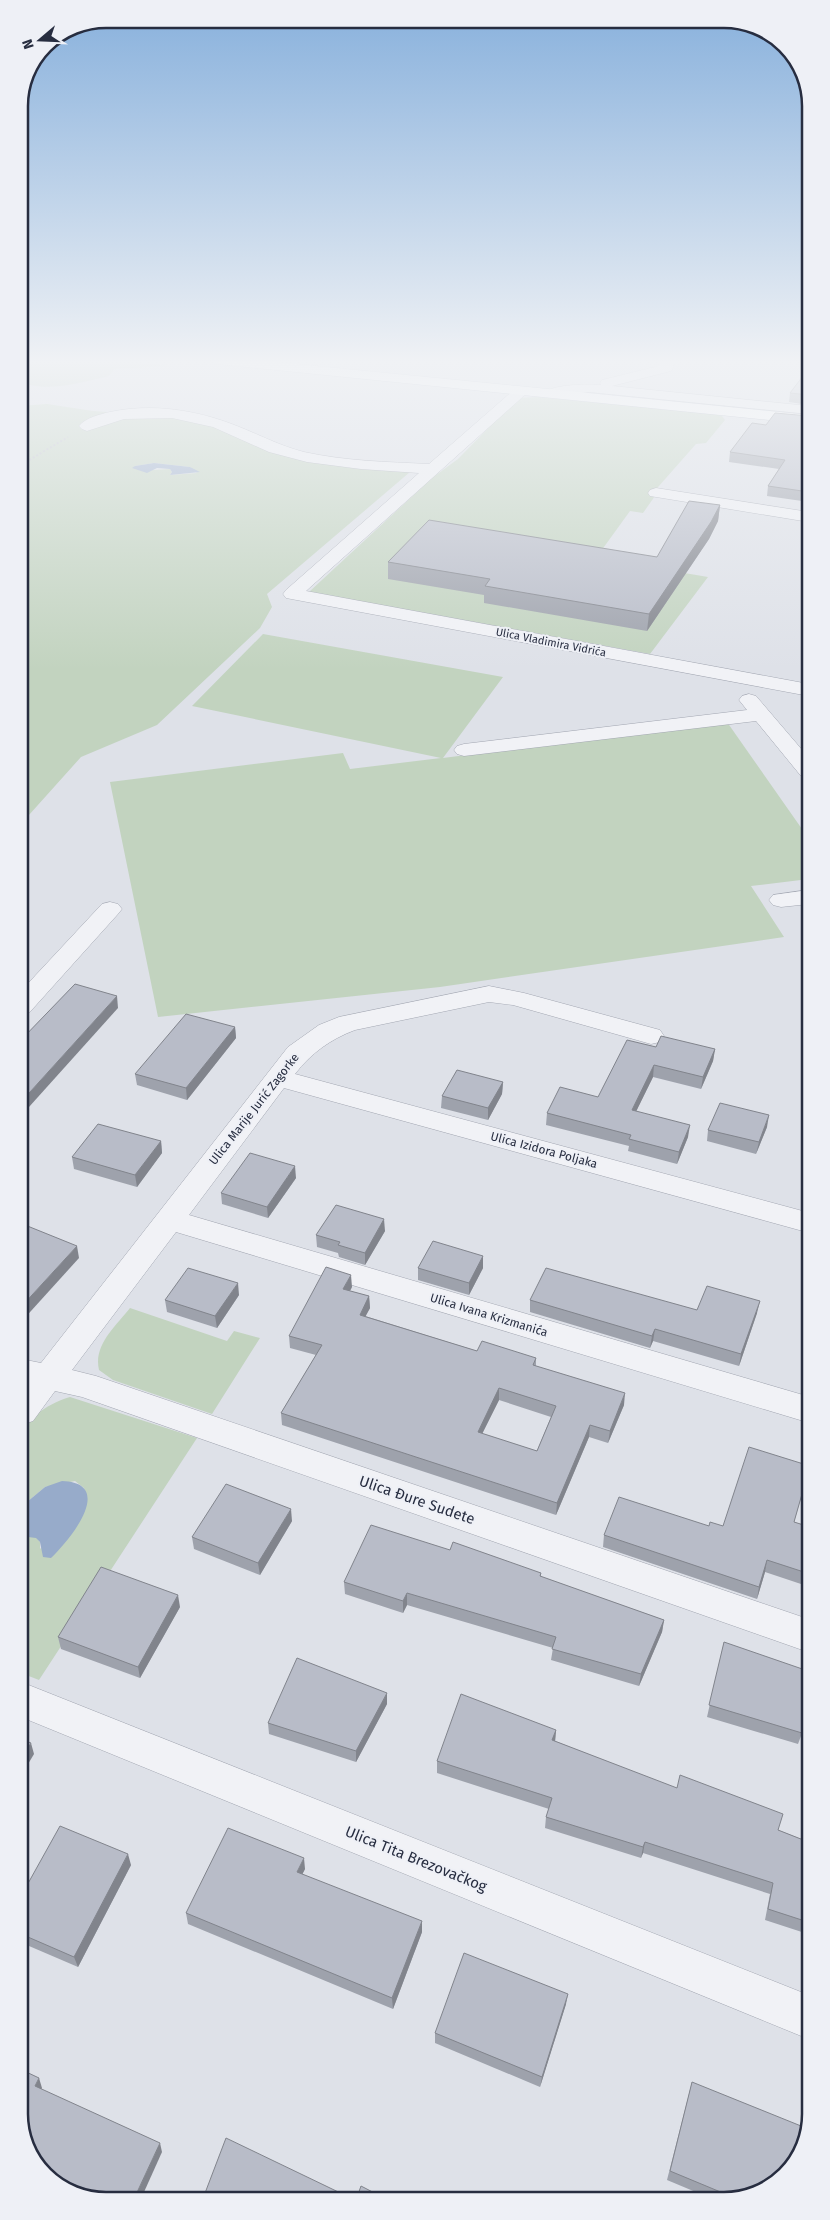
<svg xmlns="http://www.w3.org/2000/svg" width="830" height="2220" font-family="'Fira Sans',sans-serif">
  <rect width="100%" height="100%" fill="#dee1e8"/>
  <g fill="#c2d3bf" fill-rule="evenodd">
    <path d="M 19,360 L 109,360 L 168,366 L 114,369 L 109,376 C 81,382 46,394 19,381 Z"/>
    <polygon points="538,397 713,414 722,416 725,420 706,443 696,444 651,495 655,496 643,513 630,511 596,558 708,577 650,654 309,592 432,478 458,459 515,401 519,398"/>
    <path d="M 47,404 L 93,411 L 178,417 L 196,420 L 308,461 L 352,468 L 410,472 L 267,594 L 272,607 L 260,628 L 157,725 L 81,757 L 20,825 L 19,406 ZM 154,463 L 190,467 L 197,473 L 170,475 L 172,472 L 170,469 L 153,470 L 135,466 Z"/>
    <polygon points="263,634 503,677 443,758 727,722 809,839 809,879 751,886 784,937 440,987 158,1017 110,782 343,753 350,769 441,758 192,706"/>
    <path d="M 130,1308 L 227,1341 L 234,1331 L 260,1338 L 212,1414 L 113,1380 L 99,1370 C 93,1345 116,1326 130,1308 Z"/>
    <path d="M 70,1397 L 197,1438 L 39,1680 L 21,1673 L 21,1542 L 28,1537 L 36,1537 L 40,1542 L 40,1549 L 87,1500 L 84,1488 L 75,1481 L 45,1487 L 21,1507 C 21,1488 18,1454 21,1437 C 24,1417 53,1402 70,1397 Z"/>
  </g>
  <g fill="#97abca">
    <polygon points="154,463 190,467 200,472 170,475 172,472 170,469 157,468 147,473 132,468 135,466"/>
    <path d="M 62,1481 C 117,1483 69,1541 51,1558 L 43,1557 L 40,1542 L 36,1538 L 28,1537 L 21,1542 L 21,1507 L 45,1487 Z"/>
  </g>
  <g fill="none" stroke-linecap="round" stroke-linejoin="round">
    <g stroke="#a3a7b2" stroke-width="1">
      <g id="minor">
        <path d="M 659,360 L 673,360 L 673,368 L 671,371 L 612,386 L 809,406 L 809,414 L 589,392 L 552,397 L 545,393 C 552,384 590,384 601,385 L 600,383 L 602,380 L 659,366 Z"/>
        <path d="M 521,387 L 528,391 L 526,394 L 306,591 L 809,684 L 809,696 L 286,598 L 283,594 L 286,590 L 419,473 L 361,469 L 307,462 L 269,452 L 213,427 L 172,418 L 124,419 L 87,431 L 82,429 L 79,426 C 85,418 101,414 110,412 C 152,403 197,410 237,426 C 260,435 280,446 304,452 C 345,461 387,462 429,464 L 516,388 Z"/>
        <polygon points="656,488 809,512 809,522 650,496 648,493 650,490"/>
        <polygon points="749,694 756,696 809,758 809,777 801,776 756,721 464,756 457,754 454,750 457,746 464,744 747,710 739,700 742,696"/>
        <polygon points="809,890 809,904 781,907 773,905 769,900 773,895"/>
        <polygon points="110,902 118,904 122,909 118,914 29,1013 20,1015 20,992 102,904"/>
        <path d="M 489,986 L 524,993 L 660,1030 L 664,1036 L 660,1042 L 651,1044 L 513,1005 L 489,1002 L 355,1030 C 331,1039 311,1053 295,1074 L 810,1213 L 810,1233 L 284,1088 L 189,1215 L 810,1397 L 810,1423 L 176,1232 L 72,1370 L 96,1376 L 811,1620 L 811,1653 L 82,1397 L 55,1391 L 33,1421 L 21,1425 L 21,1388 L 24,1384 L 21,1383 L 21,1359 L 41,1363 L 288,1047 L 319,1025 L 339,1017 Z"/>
        <polygon points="21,1682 811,1996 811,2040 21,1717"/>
      </g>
    </g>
    <g stroke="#9da4b5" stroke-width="1">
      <polygon id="major" points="210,360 255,360 809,415 809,424 217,364"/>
    </g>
    <polyline stroke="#bcbfc7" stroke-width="2" stroke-dasharray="2 2" stroke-linecap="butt" points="19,466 68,437"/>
    <use href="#minor" fill="#f1f2f6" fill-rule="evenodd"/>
    <use href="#major" fill="#fff" fill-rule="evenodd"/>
  </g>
  <g fill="#9ea2ac" fill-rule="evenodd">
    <polygon points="809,368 809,405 789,402 790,393"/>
    <polygon points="809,416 809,502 767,496 768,486 779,469 729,462 730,452 766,425"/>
    <polygon points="720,505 718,521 709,539 647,631 484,603 484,595 388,579 388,562 657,557"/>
    <polygon points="235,1027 236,1038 187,1100 137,1085 135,1074"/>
    <polygon points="656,1047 715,1049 713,1061 701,1089 653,1077 636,1111 688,1137 677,1164 628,1151 629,1146 546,1125 547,1113 598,1097"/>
    <polygon points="503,1082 502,1094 488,1120 441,1108 442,1096"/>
    <polygon points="767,1127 756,1154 707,1141 708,1130"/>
    <polygon points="161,1141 162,1153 137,1187 74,1169 72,1157"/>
    <polygon points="296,1178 268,1218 222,1204 221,1193"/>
    <polygon points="385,1231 365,1265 339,1257 338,1253 317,1247 316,1235"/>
    <polygon points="483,1256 483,1268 469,1295 418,1280 418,1268"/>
    <path d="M 352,1287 L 350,1291 L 369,1296 L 370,1308 L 365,1316 L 477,1351 L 536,1358 L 536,1366 L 624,1405 L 608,1443 L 589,1437 L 556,1515 L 282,1425 L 281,1413 L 316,1355 L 290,1348 L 289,1336 ZM 499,1400 L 551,1417 L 537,1451 L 482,1434 Z"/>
    <polygon points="239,1295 217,1328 167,1312 165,1300"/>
    <polygon points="530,1300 697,1310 757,1313 739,1366 653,1341 650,1348 530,1312"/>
    <polygon points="810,1466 794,1522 810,1527 810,1587 765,1572 757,1599 603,1547 604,1535 709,1526 723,1526"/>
    <polygon points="292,1521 260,1575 194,1549 192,1537"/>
    <polygon points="450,1550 541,1573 541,1577 664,1620 662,1632 639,1686 551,1660 553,1648 407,1605 403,1613 345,1594 344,1582"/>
    <polygon points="180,1607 140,1678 61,1649 58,1637"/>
    <polygon points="724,1642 811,1709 798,1744 707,1717"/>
    <polygon points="387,1704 356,1762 269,1734 268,1723"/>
    <polygon points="556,1730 555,1741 811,1843 811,1935 765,1920 770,1894 643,1853 641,1858 545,1828 546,1817 549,1809 437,1773 437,1761"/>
    <polygon points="131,1865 78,1967 22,1943 21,1896"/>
    <polygon points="305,1869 302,1874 422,1932 393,2009 188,1924 186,1913"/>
    <polygon points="566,2004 540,2087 435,2043 435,2033"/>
    <polygon points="692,2082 748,2198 710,2198 667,2180"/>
  </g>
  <g fill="#81848c">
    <polygon points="720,505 718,521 709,539 647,631 649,614"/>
    <polygon points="117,996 118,1008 20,1117 20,1103"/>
    <polygon points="235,1027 236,1038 187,1100 186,1088"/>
    <polygon points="715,1049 713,1061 701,1089 703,1077"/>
    <polygon points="654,1065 653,1077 631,1122 632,1110"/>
    <polygon points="503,1082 502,1094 488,1120 488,1108"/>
    <polygon points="769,1115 767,1127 756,1154 759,1142"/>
    <polygon points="690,1125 688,1137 677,1164 679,1152"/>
    <polygon points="161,1141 162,1153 137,1187 135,1175"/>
    <polygon points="295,1166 296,1178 268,1218 267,1207"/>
    <polygon points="384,1219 385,1231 365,1265 365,1253"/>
    <polygon points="77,1246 79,1258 21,1322 21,1307"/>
    <polygon points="483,1256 483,1268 469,1295 469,1283"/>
    <polygon points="351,1275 352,1287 344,1301 343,1289"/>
    <polygon points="238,1283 239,1295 217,1328 215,1316"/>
    <polygon points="369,1296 370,1308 360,1327 360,1315"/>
    <polygon points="760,1301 757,1313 739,1366 741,1354"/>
    <polygon points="655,1329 653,1341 650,1348 652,1336"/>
    <polygon points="499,1388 499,1400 477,1444 478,1432"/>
    <polygon points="625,1393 624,1405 608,1443 610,1431"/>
    <polygon points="590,1425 589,1437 556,1515 557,1503"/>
    <polygon points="291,1509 292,1521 260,1575 258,1563"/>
    <polygon points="767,1560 765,1572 757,1599 759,1587"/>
    <polygon points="407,1593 407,1605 403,1613 403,1601"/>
    <polygon points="178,1595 180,1607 140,1678 138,1667"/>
    <polygon points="664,1620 662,1632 639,1686 641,1674"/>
    <polygon points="387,1693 387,1704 356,1762 356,1751"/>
    <polygon points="556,1730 555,1742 552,1740"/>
    <polygon points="31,1743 34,1754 21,1776 21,1759"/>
    <polygon points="645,1842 643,1853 641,1858 643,1847"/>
    <polygon points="128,1854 131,1865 78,1967 74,1957"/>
    <polygon points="304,1858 305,1869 298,1883 297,1872"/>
    <polygon points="422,1921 422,1932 393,2009 392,1998"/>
    <polygon points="568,1994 566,2004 540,2087 542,2077"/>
    <polygon points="39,2078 42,2088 38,2096 35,2086"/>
    <polygon points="160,2143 162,2152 140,2201 133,2201"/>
  </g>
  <g fill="#b8bcc8" stroke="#81848c" fill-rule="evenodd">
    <polygon points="809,368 809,395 790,393"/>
    <polygon points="775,413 809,416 809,492 768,486 785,460 730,452 752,423 766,425"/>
    <polygon points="689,501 720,505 711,522 649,614 485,586 490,579 388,562 429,520 657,557"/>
    <polygon points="75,984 117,996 20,1103 20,1041"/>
    <polygon points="186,1014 235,1027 186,1088 135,1074"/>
    <polygon points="661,1036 715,1049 703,1077 654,1065 632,1110 690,1125 679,1152 629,1139 631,1135 547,1113 560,1087 598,1097 627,1040 656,1047"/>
    <polygon points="457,1070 503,1082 488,1108 442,1096"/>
    <polygon points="720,1103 769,1115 759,1142 708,1130"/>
    <polygon points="98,1124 161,1141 135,1175 72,1157"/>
    <polygon points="250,1153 295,1166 267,1207 221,1193"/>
    <polygon points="336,1205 384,1219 365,1253 338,1245 340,1242 316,1235"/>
    <polygon points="20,1223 77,1246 21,1307"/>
    <polygon points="433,1241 483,1256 469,1283 418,1268"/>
    <path d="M 326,1267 L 351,1275 L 343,1289 L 369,1296 L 360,1315 L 477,1351 L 482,1341 L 536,1358 L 533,1365 L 625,1393 L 610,1431 L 590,1425 L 557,1503 L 281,1413 L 322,1345 L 289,1336 ZM 499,1388 L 556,1406 L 537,1451 L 478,1432 Z"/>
    <polygon points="188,1268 238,1283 215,1316 165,1300"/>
    <polygon points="546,1268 697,1310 707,1286 760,1301 741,1354 655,1329 652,1336 530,1300"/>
    <polygon points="749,1447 810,1466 794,1522 810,1527 810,1574 767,1560 759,1587 604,1535 619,1497 709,1526 710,1522 723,1526"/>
    <polygon points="226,1484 291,1509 258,1563 192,1537"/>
    <polygon points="371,1525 450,1550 453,1542 541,1573 540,1576 664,1620 641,1674 552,1649 556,1637 407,1593 403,1601 344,1582"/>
    <polygon points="101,1567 178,1595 138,1667 58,1637"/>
    <polygon points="724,1642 811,1672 811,1707 802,1733 709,1705"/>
    <polygon points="297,1658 387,1693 356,1751 268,1723"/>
    <polygon points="461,1694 556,1730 552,1740 677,1788 680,1775 783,1814 778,1830 811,1843 811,1923 768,1909 773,1883 645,1842 643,1847 546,1817 552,1798 437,1761"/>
    <polygon points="21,1739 31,1743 21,1759"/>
    <polygon points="60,1826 128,1854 74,1957 21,1934 21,1896"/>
    <polygon points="228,1828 304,1858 297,1872 422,1921 392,1998 186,1913"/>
    <polygon points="464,1953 568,1994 542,2077 435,2033"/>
    <polygon points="22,2070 39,2078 35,2086 160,2143 133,2201 99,2201 48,2180 22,2138"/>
    <polygon points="692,2082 806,2128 804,2137 793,2168 748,2198 735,2198 670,2171"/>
    <polygon points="226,2138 355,2200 202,2201"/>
    <polygon points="361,2186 388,2200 356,2200"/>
  </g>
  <linearGradient id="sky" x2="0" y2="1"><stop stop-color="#87b0dc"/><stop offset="0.54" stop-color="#f0f2f5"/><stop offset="1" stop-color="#f0f2f5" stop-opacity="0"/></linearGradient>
  <rect width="830" height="670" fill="url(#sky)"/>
  <g text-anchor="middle" stroke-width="4" stroke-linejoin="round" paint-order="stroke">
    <g font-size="11" fill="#272d40" stroke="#eef0f6">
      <text transform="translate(551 642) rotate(11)" y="4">Ulica Vladimira Vidrića</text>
    </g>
    <g font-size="12" fill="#272d40" stroke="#eef0f6">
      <text transform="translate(254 1109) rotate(-52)" y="4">Ulica Marije Jurić Zagorke</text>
      <text transform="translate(544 1150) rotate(15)" y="4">Ulica Izidora Poljaka</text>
      <text transform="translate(489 1315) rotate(17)" y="4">Ulica Ivana Krizmanića</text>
    </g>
    <g font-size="15" fill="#272d40" stroke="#eef0f6">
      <text transform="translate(417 1500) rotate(19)" y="5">Ulica Đure Sudete</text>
      <text transform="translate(416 1859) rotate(22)" y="5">Ulica Tita Brezovačkog</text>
    </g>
  </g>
  <path d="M0 0H830V2220H0ZM106 28H724A78 78 0 0 1 802 106V2114A78 78 0 0 1 724 2192H106A78 78 0 0 1 28 2114V106A78 78 0 0 1 106 28Z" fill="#eef0f6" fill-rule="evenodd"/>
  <path fill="none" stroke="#272d40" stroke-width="2.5" d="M106 28H724A78 78 0 0 1 802 106V2114A78 78 0 0 1 724 2192H106A78 78 0 0 1 28 2114V106A78 78 0 0 1 106 28Z"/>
  <g transform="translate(40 40) rotate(251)" stroke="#eef0f6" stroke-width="4" paint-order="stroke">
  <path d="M0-4L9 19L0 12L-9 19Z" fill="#272d40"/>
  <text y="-8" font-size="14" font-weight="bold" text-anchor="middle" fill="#272d40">N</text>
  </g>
</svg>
